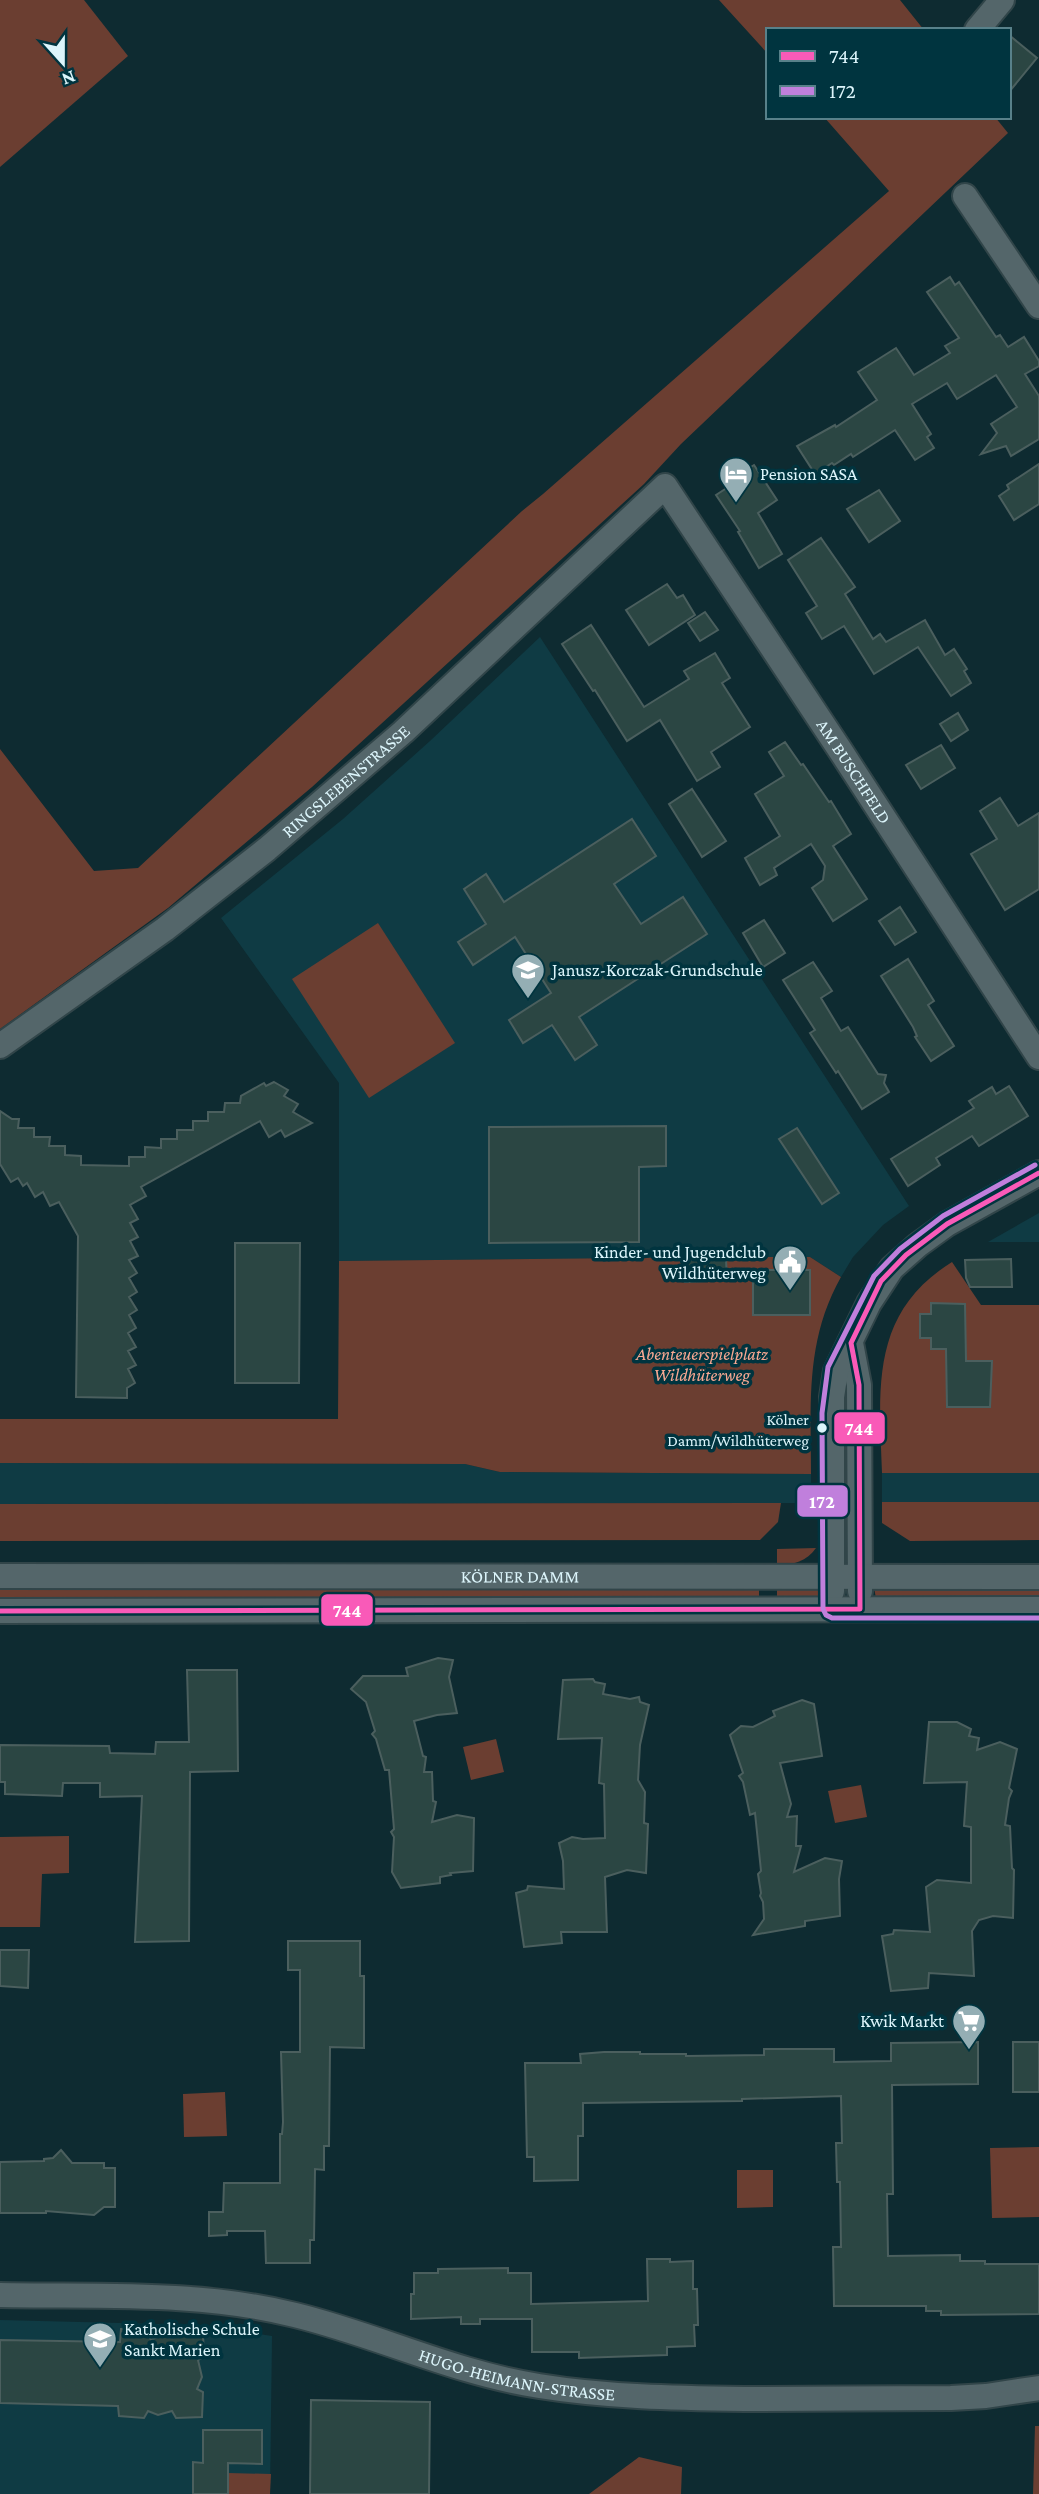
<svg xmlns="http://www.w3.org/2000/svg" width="1039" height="2494" font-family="'Crimson Pro',serif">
  <rect width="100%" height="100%" fill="#0e2b31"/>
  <g fill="#0f3b44">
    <polygon points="540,637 909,1206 883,1225 853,1257 841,1277 810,1257 339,1261 339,1083 221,918 343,819 430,741"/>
    <polygon points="1039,1213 1039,1242 988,1242"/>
    <polygon points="0,1463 465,1464 500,1472 811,1474 811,1503 0,1504"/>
    <rect x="882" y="1473" width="157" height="29"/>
    <polygon points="0,2320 200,2325 272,2336 270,2494 0,2494"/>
  </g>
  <g fill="#6b3e31">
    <polygon points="0,0 84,0 128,56 0,167"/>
    <polygon points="719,0 900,0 924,30 768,30 768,54"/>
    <polygon points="824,117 995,117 1008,133 681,444 644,484 312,787 168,908 0,1029 0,749 94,871 138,868 522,511 543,494 889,191"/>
    <polygon points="378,923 455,1043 369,1098 292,979"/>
    <path d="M 727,1257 L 810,1257 L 841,1277 C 805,1341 811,1403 811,1474 L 500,1472 L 465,1464 L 0,1463 L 0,1419 L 338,1419 L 339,1261 Z"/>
    <path d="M 952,1262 L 981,1305 L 1039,1305 L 1039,1473 L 882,1473 C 879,1388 870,1313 952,1262 Z"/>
    <polygon points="882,1502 1039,1502 1039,1540 910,1541 882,1523"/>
    <polygon points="781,1503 778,1522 760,1540 0,1541 0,1504"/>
    <path d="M 816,1548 C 807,1561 793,1565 777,1566 L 777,1549 Z"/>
    <polygon points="1039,1585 1039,1599 876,1598 874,1588"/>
    <polygon points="759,1586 759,1599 0,1600 0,1587"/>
    <polygon points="777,1586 818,1589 818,1597 777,1599"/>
    <polygon points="496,1739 504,1772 471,1780 463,1747"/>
    <polygon points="861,1785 867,1817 835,1823 828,1791"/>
    <polygon points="69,1836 69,1873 42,1874 40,1927 0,1927 0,1837"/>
    <polygon points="225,2092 227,2136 184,2137 183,2094"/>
    <polygon points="1039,2147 1039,2217 992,2218 990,2148"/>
    <polygon points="737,2170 773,2170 773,2207 737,2208"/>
    <polygon points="1035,2426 1039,2426 1039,2494 1033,2494"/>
    <polygon points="639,2457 682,2467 681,2494 589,2494"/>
    <polygon points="228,2473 271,2474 270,2494 228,2494"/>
  </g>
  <g fill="#2b4643" stroke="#4b5f5e" stroke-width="2">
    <polygon points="1009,35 1037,58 1009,92"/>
    <polygon points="950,277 955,285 959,282 996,337 1000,335 1008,347 1024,337 1039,361 1039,366 1025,374 1039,396 1039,439 1011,456 1006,446 981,454 997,433 991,424 1017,407 996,375 957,399 947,383 912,404 931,434 927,437 934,448 915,460 895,430 853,457 851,454 834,465 832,463 815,474 797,446 835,425 836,427 877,400 858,372 896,348 914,375 950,353 945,346 959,338 927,292"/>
    <polygon points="1039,464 1039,504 1014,520 999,496 1009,489 1007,485"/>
    <polygon points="754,465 777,500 758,513 782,554 759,568 738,532 740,531 716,495 736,482 733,478"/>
    <polygon points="879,490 900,521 869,542 847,509"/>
    <polygon points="821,538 855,587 845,594 873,639 880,634 886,642 925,620 945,655 954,649 967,669 964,671 971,683 951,696 918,647 874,674 844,626 822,639 806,613 817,606 788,560"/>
    <polygon points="667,584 677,598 683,595 695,615 649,645 626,610"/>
    <polygon points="705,612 718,630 700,641 688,623"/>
    <polygon points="591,625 644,707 689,679 684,671 715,653 730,678 722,683 750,727 711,752 720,767 697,781 660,720 627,741 595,690 593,691 562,644"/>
    <polygon points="958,713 968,730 951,741 940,724"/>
    <polygon points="785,742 801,765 803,764 829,802 831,801 851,834 833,846 867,899 833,921 812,888 823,880 825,866 811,844 774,868 777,875 760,885 745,858 780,836 755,794 784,776 769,752"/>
    <polygon points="941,745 955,768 921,789 906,765"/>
    <polygon points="692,789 726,841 702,857 669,804"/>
    <polygon points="1000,798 1018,826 1039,813 1039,889 1005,910 971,854 997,839 980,811"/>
    <polygon points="632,819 656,856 614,884 641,924 683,897 707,934 579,1017 597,1045 575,1060 552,1025 523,1043 509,1020 551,993 515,937 473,965 458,942 486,924 464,889 486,874 504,902"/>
    <polygon points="900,907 916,932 895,945 879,921"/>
    <polygon points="764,920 785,953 763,967 743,933"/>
    <polygon points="908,959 934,1001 928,1005 954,1046 931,1061 915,1037 917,1036 913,1027 881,976"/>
    <polygon points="813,962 832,991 821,998 841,1031 848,1027 878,1074 886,1075 884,1083 889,1092 862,1109 838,1071 836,1073 810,1033 815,1030 783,980"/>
    <polygon points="274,1082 288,1090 284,1096 298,1104 293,1112 312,1123 285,1137 281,1130 269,1137 260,1121 141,1187 146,1196 130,1205 138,1219 130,1223 138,1237 130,1241 138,1256 129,1260 137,1273 129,1278 137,1292 129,1297 137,1310 129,1315 136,1328 128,1333 136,1347 128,1351 136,1365 128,1369 135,1383 127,1388 127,1398 76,1397 78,1236 59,1202 50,1206 43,1192 35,1197 27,1183 23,1186 18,1178 11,1182 0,1164 0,1111 12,1119 19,1119 18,1128 34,1128 34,1137 50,1137 49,1146 65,1146 65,1155 81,1156 81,1165 129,1166 129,1157 145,1157 145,1147 161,1148 161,1139 177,1139 177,1130 193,1130 193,1121 208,1121 208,1112 224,1112 225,1103 240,1103 241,1096 264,1083 266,1086"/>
    <polygon points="1009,1086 1028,1116 979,1146 972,1136 936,1158 940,1165 908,1186 891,1159 974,1108 969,1101 992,1087 996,1094"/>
    <polygon points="666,1126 666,1166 639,1167 639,1242 489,1243 489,1127"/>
    <polygon points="797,1128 839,1193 822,1204 779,1139"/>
    <polygon points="235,1243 300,1243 299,1383 235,1383"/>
    <polygon points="726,1259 727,1280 685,1282 684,1260"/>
    <polygon points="1011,1259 1012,1287 970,1287 966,1278 965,1260"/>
    <rect x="753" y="1270" width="57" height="45"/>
    <polygon points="931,1303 965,1304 966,1361 992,1361 990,1407 947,1407 946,1349 931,1349 931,1338 920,1338 920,1314 931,1314"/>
    <polygon points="438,1658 453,1660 449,1677 457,1713 437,1715 414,1721 423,1756 426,1757 424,1772 432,1772 433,1801 436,1802 432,1822 457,1815 474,1818 473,1871 450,1873 451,1875 440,1877 440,1883 401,1888 392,1872 394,1837 391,1832 394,1829 389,1770 385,1770 376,1739 372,1734 375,1731 366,1702 351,1689 363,1676 408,1676 406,1668"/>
    <polygon points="187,1670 237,1670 238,1771 190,1772 189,1941 135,1942 142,1796 100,1797 100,1783 63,1783 62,1796 5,1794 5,1782 0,1782 0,1745 109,1746 110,1753 155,1754 156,1742 189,1742"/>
    <polygon points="593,1679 595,1682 605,1684 603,1694 630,1699 639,1697 640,1702 649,1705 640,1745 638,1780 645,1792 644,1823 648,1824 646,1873 627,1870 605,1877 607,1932 561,1932 562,1943 524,1947 516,1893 527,1890 528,1886 564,1889 563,1861 559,1843 572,1837 583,1839 605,1838 604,1784 599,1783 602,1738 558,1739 563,1680"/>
    <polygon points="802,1700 814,1704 822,1756 780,1763 791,1804 787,1817 797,1816 796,1846 801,1846 794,1872 825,1858 842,1861 839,1879 840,1916 805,1921 805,1926 753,1935 764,1919 763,1902 760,1896 761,1893 758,1874 761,1871 755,1813 750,1815 743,1782 739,1776 743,1773 730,1735 741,1726 753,1727 775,1716 773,1711"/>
    <polygon points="929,1722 957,1722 971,1729 969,1736 979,1738 977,1750 1000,1742 1017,1749 1009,1788 1012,1791 1009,1798 1005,1825 1010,1826 1012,1868 1014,1870 1013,1918 993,1916 979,1920 972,1931 974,1976 929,1973 928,1988 891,1991 882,1936 893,1934 894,1930 930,1932 926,1887 937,1880 971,1883 971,1827 964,1826 967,1782 924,1783"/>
    <polygon points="288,1941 360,1941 360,1976 364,1976 364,2048 330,2047 329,2146 324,2146 324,2170 315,2169 314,2240 310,2240 310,2263 266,2263 265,2231 227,2231 227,2235 209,2236 209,2212 223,2212 224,2183 280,2183 280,2134 282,2134 283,2122 281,2052 300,2052 300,1970 288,1970"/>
    <polygon points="0,1950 29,1950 28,1988 0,1986"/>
    <polygon points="978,2042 978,2084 892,2085 893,2194 887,2194 888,2256 960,2255 960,2261 985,2261 985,2264 1039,2264 1039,2314 941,2315 941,2311 926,2311 926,2306 834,2306 833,2247 841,2247 840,2182 837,2182 836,2143 842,2143 841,2096 742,2099 742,2101 583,2103 583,2136 578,2136 578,2180 534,2181 534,2157 527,2157 525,2063 581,2063 580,2054 604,2052 640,2052 640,2054 686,2054 686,2056 764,2055 764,2049 834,2049 834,2062 891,2061 891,2043"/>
    <rect x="1013" y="2042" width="26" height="50"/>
    <polygon points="61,2150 72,2163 104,2163 104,2168 115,2168 115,2207 104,2207 94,2215 46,2211 46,2213 0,2213 0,2162 44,2161 44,2159 53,2158"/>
    <polygon points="647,2259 670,2259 670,2262 693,2261 693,2289 697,2289 698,2325 694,2325 695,2346 667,2347 667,2355 579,2358 579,2352 532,2352 532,2319 480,2319 480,2324 461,2324 461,2317 411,2319 411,2294 414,2294 414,2273 438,2273 438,2269 508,2268 508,2273 531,2273 531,2304 648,2301"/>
    <polygon points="121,2329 146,2331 151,2340 161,2335 172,2338 176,2331 203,2334 204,2357 198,2360 202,2377 197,2389 203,2392 202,2417 176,2418 172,2411 158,2415 148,2411 144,2418 119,2416 118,2406 0,2403 0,2340 120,2342"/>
    <polygon points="311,2400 430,2402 429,2494 310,2494"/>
    <polygon points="203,2430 262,2430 262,2464 228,2463 228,2494 193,2494 193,2462 203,2463"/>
  </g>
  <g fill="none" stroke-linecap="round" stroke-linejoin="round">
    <g stroke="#314549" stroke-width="28">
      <g id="minor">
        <polyline points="977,30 1002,0"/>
        <polyline points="965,196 1039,306"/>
        <path id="s1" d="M 0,1046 L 165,929 L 267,849 L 403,732 L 665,486 L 840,750 L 1039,1057"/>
        <polyline points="851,1343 859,1385 860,1591"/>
        <path id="s2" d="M 0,1576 L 1039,1577"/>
        <polyline points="832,1591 832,1397 836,1371 869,1303 892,1268 918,1245 947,1224 1039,1173"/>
        <polyline points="0,1611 1039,1609"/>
        <path id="s3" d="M 0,2295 C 98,2297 200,2291 295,2315 C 377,2335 455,2373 539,2386 C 607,2397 675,2398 745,2399 C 814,2399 882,2398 951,2398 L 986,2396 L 1039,2388"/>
      </g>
    </g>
    <use href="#minor" stroke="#54666a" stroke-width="24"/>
    <g stroke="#00343f" stroke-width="10">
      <polyline id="bus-1" points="0,1611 860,1609 859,1385 851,1343 881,1281 906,1255 947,1224 1039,1173"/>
    </g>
    <g stroke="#00343f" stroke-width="10">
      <polyline id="bus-2" points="1035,1165 943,1216 900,1249 874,1276 828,1367 822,1413 823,1609 826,1615 832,1618 1039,1618"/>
    </g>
    <use href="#bus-1" stroke="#f95ab8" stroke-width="5"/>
    <use href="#bus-2" stroke="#c07fdc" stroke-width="5"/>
  </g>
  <defs>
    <g id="hotel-pin" transform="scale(1.75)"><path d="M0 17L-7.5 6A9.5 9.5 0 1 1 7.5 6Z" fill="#94aeb4" stroke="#00343f"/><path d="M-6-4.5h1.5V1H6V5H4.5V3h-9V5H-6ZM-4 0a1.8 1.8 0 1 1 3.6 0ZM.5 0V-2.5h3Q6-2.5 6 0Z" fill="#fff"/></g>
    <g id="school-pin" transform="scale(1.75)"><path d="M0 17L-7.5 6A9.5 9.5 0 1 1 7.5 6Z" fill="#94aeb4" stroke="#00343f"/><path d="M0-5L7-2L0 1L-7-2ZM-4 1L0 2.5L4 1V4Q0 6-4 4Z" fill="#fff"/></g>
    <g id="civic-pin" transform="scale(1.75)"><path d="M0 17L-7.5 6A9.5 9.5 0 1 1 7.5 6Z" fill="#94aeb4" stroke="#00343f"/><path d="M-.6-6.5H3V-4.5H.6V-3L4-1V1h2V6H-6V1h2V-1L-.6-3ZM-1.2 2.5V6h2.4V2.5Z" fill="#fff"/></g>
    <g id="supermarket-pin" transform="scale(1.75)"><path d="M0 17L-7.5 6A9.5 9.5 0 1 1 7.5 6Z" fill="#94aeb4" stroke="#00343f"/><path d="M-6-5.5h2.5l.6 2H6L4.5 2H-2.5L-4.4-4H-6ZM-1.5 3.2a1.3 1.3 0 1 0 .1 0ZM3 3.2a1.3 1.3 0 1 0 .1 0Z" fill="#fff"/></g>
  </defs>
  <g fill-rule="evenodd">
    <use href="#hotel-pin" x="736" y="474"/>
    <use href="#school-pin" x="528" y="970"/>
    <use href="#civic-pin" x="790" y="1262"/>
    <use href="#supermarket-pin" x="969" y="2021"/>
    <use href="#school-pin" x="100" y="2339"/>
  </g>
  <circle fill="#dcf5fb" stroke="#00343f" stroke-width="2.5" cx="822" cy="1428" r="6"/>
  <g text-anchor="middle" stroke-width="7" stroke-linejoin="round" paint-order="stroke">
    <g font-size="16" fill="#dcf5fb" stroke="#00343f" text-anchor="end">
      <text x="809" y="1425">Kölner<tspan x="809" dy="21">Damm/Wildhüterweg</tspan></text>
    </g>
    <g font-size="18" fill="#dcf5fb" stroke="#00343f" text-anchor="start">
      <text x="760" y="480">Pension SASA</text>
      <text x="552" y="976">Janusz-Korczak-Grundschule</text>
      <text x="766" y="1258" text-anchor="end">Kinder- und Jugendclub<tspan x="766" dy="21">Wildhüterweg</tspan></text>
      <text x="944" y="2027" text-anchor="end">Kwik Markt</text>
      <text x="124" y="2335">Katholische Schule<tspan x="124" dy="21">Sankt Marien</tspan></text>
    </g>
    <g font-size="18" fill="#dcf5fb" stroke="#00343f">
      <text dy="6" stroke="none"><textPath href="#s1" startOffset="1213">AM BUSCHFELD</textPath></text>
      <text dy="6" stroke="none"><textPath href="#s1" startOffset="436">RINGSLEBENSTRASSE</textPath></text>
      <text dy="6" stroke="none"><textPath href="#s2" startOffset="520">KÖLNER DAMM</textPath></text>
      <text dy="6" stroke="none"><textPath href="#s3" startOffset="527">HUGO-HEIMANN-STRASSE</textPath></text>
    </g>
    <g font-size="18" font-style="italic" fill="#f8a892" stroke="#00343f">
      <text x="702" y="1360">Abenteuerspielplatz<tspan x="702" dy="21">Wildhüterweg</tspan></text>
    </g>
  </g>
  <g stroke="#00343f" stroke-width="2.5">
    <rect x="833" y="1411" width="53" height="34" rx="7" fill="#f95ab8"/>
    <rect x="796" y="1484" width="53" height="34" rx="7" fill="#c07fdc"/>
    <rect x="320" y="1593" width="54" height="34" rx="7" fill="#f95ab8"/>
  </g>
  <g font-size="19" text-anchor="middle" font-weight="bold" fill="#fff">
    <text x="859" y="1435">744</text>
    <text x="822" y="1508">172</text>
    <text x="347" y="1617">744</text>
  </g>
  <rect x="766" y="28" width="245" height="91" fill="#00343f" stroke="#58818a" stroke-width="2"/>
  <rect x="780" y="51" width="35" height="10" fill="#f95ab8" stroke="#58818a" stroke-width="2"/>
  <text x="829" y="63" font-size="21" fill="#dcf5fb">744</text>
  <rect x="780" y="86" width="35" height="10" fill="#c07fdc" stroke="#58818a" stroke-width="2"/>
  <text x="829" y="98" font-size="21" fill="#dcf5fb">172</text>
  <g transform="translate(63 63) rotate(159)" stroke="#00343f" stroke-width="5" paint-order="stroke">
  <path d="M0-5L12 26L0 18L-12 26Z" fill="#dcf5fb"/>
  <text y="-10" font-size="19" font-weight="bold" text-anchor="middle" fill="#dcf5fb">N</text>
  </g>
</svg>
